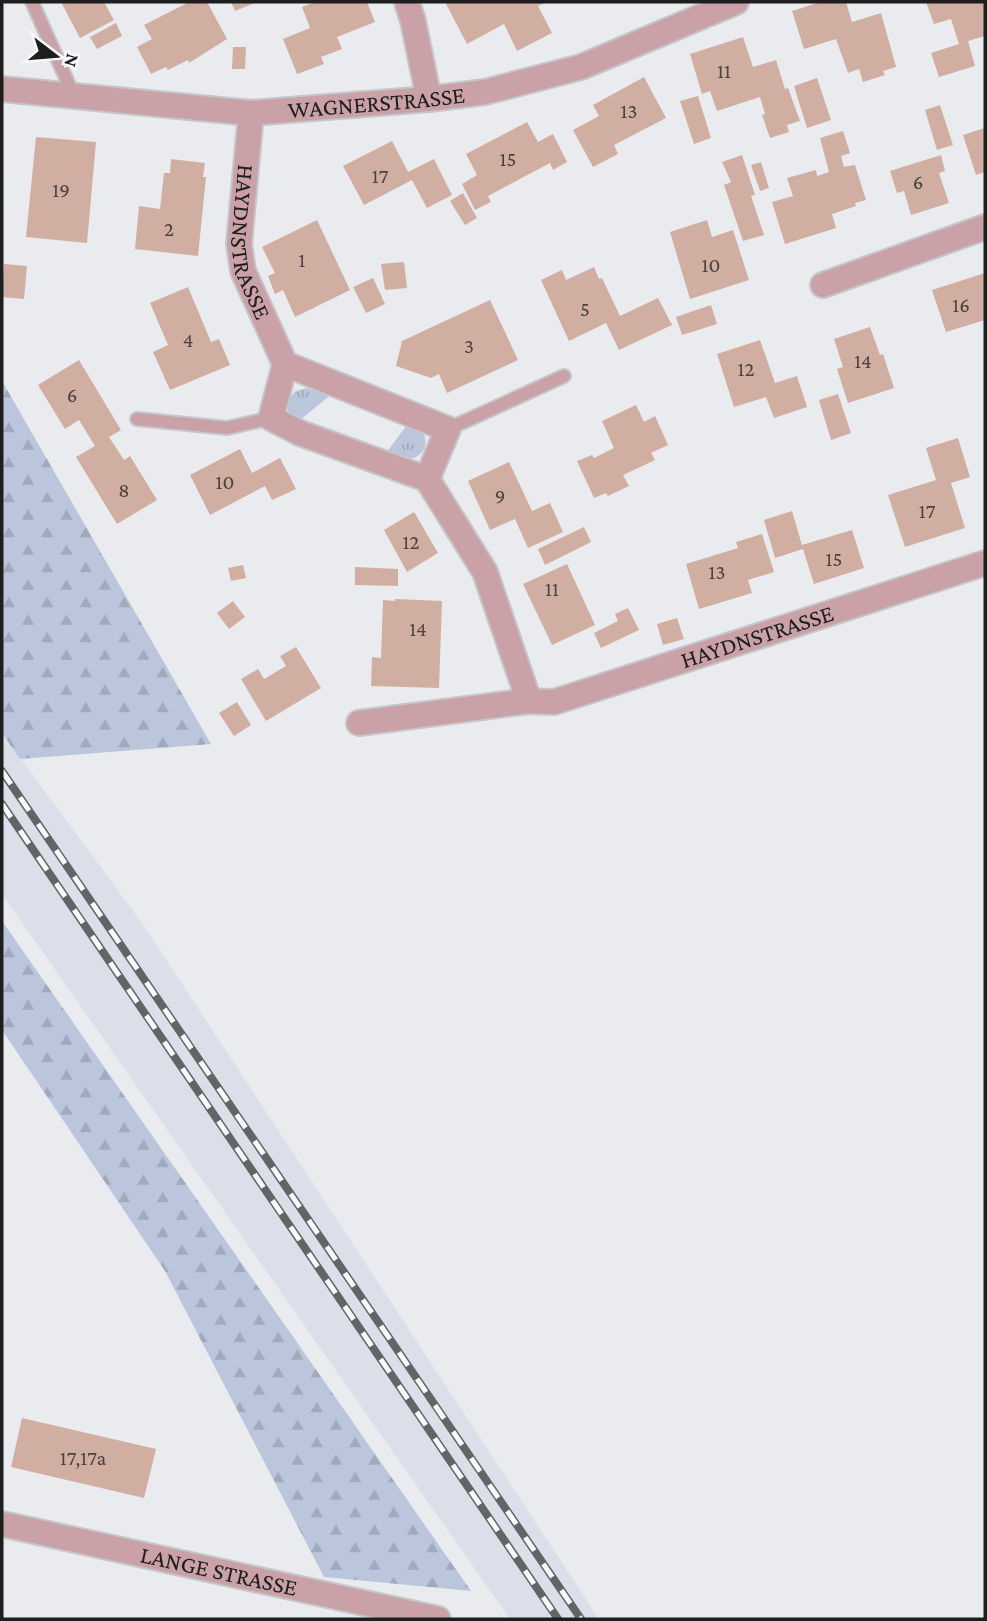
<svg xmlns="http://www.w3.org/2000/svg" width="987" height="1621" font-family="'Crimson Pro',serif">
  <defs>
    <pattern id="grass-tufts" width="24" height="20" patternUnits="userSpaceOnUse" patternTransform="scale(1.75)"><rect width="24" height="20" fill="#bbc6dd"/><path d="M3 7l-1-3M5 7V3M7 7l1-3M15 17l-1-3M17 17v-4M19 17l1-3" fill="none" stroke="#a0aabd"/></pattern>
    <pattern id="forest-firs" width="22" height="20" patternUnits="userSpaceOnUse" patternTransform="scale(1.75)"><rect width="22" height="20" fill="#bbc6dd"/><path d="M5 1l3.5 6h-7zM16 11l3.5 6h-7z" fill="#a0aabd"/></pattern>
  </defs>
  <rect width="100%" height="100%" fill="#eaebee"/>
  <polygon fill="#dbdfe9" points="2,733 144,926 599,1619 510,1619 2,894"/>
  <g fill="url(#grass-tufts)">
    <polygon points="307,388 329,396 298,422 288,411 288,398 296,391"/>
    <path d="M 407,425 C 408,425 418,428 419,429 C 432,439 424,458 409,459 C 402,460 393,456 386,453 Z"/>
  </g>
  <g fill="url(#forest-firs)">
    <polygon points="2,381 211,744 20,759 2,733"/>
    <polygon points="2,921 471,1591 324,1577 165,1271 2,1030"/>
  </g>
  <g fill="#d1aea2">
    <polygon points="61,2 104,2 114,20 80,38"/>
    <polygon points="189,2 207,2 227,39 189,63 188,60 168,70 166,67 151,74 137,47 152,39 144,25"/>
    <polygon points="231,2 257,2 235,11"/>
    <polygon points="315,2 367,2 375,22 337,37 342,49 321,57 324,64 297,74 283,39 310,28 302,7"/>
    <polygon points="445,2 547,2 538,6 552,33 517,51 504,24 467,44"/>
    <polygon points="820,2 846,2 852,22 881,13 896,67 883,71 885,75 863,82 859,69 848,73 836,39 804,49 792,11"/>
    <polygon points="926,2 985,2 985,36 968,41 975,66 939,77 931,53 959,44 951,19 934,24"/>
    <polygon points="116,23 122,36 97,49 90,37"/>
    <polygon points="743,37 753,67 776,60 785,89 788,88 800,121 787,125 789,132 770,138 762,115 765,114 760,97 717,111 710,91 702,94 690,54"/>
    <polygon points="233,47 246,47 245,69 232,69"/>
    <polygon points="644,77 666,118 614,145 618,154 593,167 573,130 599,116 593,105"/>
    <polygon points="817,78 831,120 807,128 794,86"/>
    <polygon points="698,96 711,138 694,144 680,101"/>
    <polygon points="940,105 953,145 937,150 925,110"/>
    <polygon points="527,122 538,142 553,134 567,162 553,170 550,163 488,196 491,202 475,210 462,184 477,175 466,154"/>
    <polygon points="985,128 985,172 976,175 963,135"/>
    <polygon points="843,131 850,153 841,156 844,167 855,165 866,200 855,203 856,206 832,214 836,228 785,244 772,202 793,196 787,178 816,170 817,176 829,172 820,138"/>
    <polygon points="36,137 96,142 87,243 26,237"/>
    <polygon points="392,141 408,172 434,159 452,195 427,208 412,180 364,205 343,166"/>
    <polygon points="742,155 755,195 751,196 764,235 743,241 724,185 731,182 722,162"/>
    <polygon points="941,155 945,171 939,173 949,203 911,215 904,191 897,193 890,171"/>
    <polygon points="171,159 205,163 203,177 206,177 198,256 135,249 139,206 160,209 164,173 170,173"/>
    <polygon points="761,162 769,188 760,191 751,165"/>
    <polygon points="463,193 477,218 465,225 450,201"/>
    <polygon points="317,220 350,290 295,317 283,290 275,294 268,276 275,273 262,247"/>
    <polygon points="707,220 712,237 733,230 749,280 690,299 670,232"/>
    <polygon points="404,262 407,288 385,290 381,264"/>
    <polygon points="4,264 27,266 24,299 2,297"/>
    <polygon points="594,267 599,279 602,278 620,316 658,298 672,325 619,350 606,323 569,341 541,280 562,270 566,280"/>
    <polygon points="985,273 985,320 946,332 932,290"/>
    <polygon points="373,278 385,304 366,313 353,287"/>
    <polygon points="188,287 211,342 219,339 230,365 170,390 153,352 168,345 150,303"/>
    <polygon points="490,300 518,360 447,393 439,374 431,378 396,366 402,341"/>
    <polygon points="711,305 717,324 682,335 676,317"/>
    <polygon points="870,327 880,355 883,354 894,388 848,403 837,369 843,367 834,339"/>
    <polygon points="760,340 775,383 797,376 807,407 774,418 766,397 734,407 717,354"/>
    <polygon points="79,360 121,430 109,437 124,460 130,456 157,500 117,524 76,457 95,446 79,420 65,429 38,385"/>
    <polygon points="838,394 851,433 831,440 819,400"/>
    <polygon points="636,405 644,422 655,416 668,445 651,453 655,460 623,475 629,486 608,496 606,493 594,498 577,461 592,455 594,458 614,448 602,421"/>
    <polygon points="958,438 970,477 951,483 965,528 905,547 888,495 936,480 926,448"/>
    <polygon points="240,449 252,473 280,458 296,489 272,500 265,486 210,515 190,475"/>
    <polygon points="509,462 532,511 550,503 563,532 528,548 515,519 490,530 468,481"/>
    <polygon points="792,511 802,545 852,530 864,568 814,584 803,549 775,558 764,520"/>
    <polygon points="414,512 438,553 407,572 384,530"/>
    <polygon points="584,527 591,542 545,565 538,549"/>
    <polygon points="762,534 774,572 748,580 752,593 699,609 686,564 738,548 736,542"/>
    <polygon points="567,564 595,625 552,645 523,584"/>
    <polygon points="243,565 246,578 231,581 228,568"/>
    <polygon points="355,567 398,569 398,586 355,585"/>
    <polygon points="395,599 442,601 439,688 371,686 372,657 381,658 383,600 395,601"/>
    <polygon points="233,601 245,617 229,629 217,613"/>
    <polygon points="628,608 639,630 601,648 594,633 618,621 615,614"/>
    <polygon points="677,618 684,639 663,645 657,624"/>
    <polygon points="296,647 321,688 266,721 241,679 258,669 264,679 286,666 280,656"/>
    <polygon points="237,702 251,725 234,736 219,713"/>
    <polygon points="22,1418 156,1449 144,1498 11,1467"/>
  </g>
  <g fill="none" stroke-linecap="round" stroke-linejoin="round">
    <g stroke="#c5c6c9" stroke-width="16">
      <g id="service">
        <polyline points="32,2 74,96"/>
        <polyline points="137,419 227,428 271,418"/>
        <polyline points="448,429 564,376"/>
      </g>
    </g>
    <g stroke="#c5c6c9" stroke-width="28">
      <g id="minor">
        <polyline points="407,2 413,21 429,99"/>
        <path id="s1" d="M 2,89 L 251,113 L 429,99 L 485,92 L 581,67 L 736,2"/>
        <path id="s2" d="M 251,113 L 239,244 L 243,271 L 285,364 L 271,418 L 300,433 L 427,479"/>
        <polyline points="823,285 985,227"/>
        <path id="s3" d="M 285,364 L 448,429 L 427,479 L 485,572 L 529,701 L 554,702 L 985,563"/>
        <polyline points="359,723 529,701"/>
        <path id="s4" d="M 2,1524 L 438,1619"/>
      </g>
    </g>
    <use href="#service" stroke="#c9a1a6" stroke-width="12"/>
    <use href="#minor" stroke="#c9a1a6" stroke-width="24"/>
    <g stroke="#646466" stroke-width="8">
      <g id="rail">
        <polyline points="2,771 581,1619"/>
        <polyline points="2,804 558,1619"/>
      </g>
    </g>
    <use href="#rail" stroke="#f7f9fb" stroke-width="5" stroke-dasharray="16" stroke-linecap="butt"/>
  </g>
  <g text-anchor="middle" stroke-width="5" stroke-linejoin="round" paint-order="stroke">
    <g font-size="21" fill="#4b4240">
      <text x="724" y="78">11</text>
      <text x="629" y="118">13</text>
      <text x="508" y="166">15</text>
      <text x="380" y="183">17</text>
      <text x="918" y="189">6</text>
      <text x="61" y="197">19</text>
      <text x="169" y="236">2</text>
      <text x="302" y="267">1</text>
      <text x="711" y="272">10</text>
      <text x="961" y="312">16</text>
      <text x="585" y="316">5</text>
      <text x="188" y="347">4</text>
      <text x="469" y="353">3</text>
      <text x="863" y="368">14</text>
      <text x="746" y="376">12</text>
      <text x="72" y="402">6</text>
      <text x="225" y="489">10</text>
      <text x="124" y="497">8</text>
      <text x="500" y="503">9</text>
      <text x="927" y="518">17</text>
      <text x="411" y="549">12</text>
      <text x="834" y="566">15</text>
      <text x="717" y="579">13</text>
      <text x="552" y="596">11</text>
      <text x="418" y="636">14</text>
      <text x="83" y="1465">17,17a</text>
    </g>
    <g font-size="24" fill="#1e1e1f" stroke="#f7f9fb">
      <text dy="8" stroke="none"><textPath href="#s1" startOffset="376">WAGNERSTRASSE</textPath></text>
      <text dy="8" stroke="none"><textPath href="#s2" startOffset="131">HAYDNSTRASSE</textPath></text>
      <text dy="8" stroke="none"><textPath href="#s3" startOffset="714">HAYDNSTRASSE</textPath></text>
      <text dy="8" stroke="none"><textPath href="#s4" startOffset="222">LANGE STRASSE</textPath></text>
    </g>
  </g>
  <rect width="987" height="1621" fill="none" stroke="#1e1e1f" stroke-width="7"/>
  <g transform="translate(56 56) rotate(106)" stroke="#f7f9fb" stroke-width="5" paint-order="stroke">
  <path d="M0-5L12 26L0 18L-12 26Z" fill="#1e1e1f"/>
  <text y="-10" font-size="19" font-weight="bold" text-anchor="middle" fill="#1e1e1f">N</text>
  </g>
</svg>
